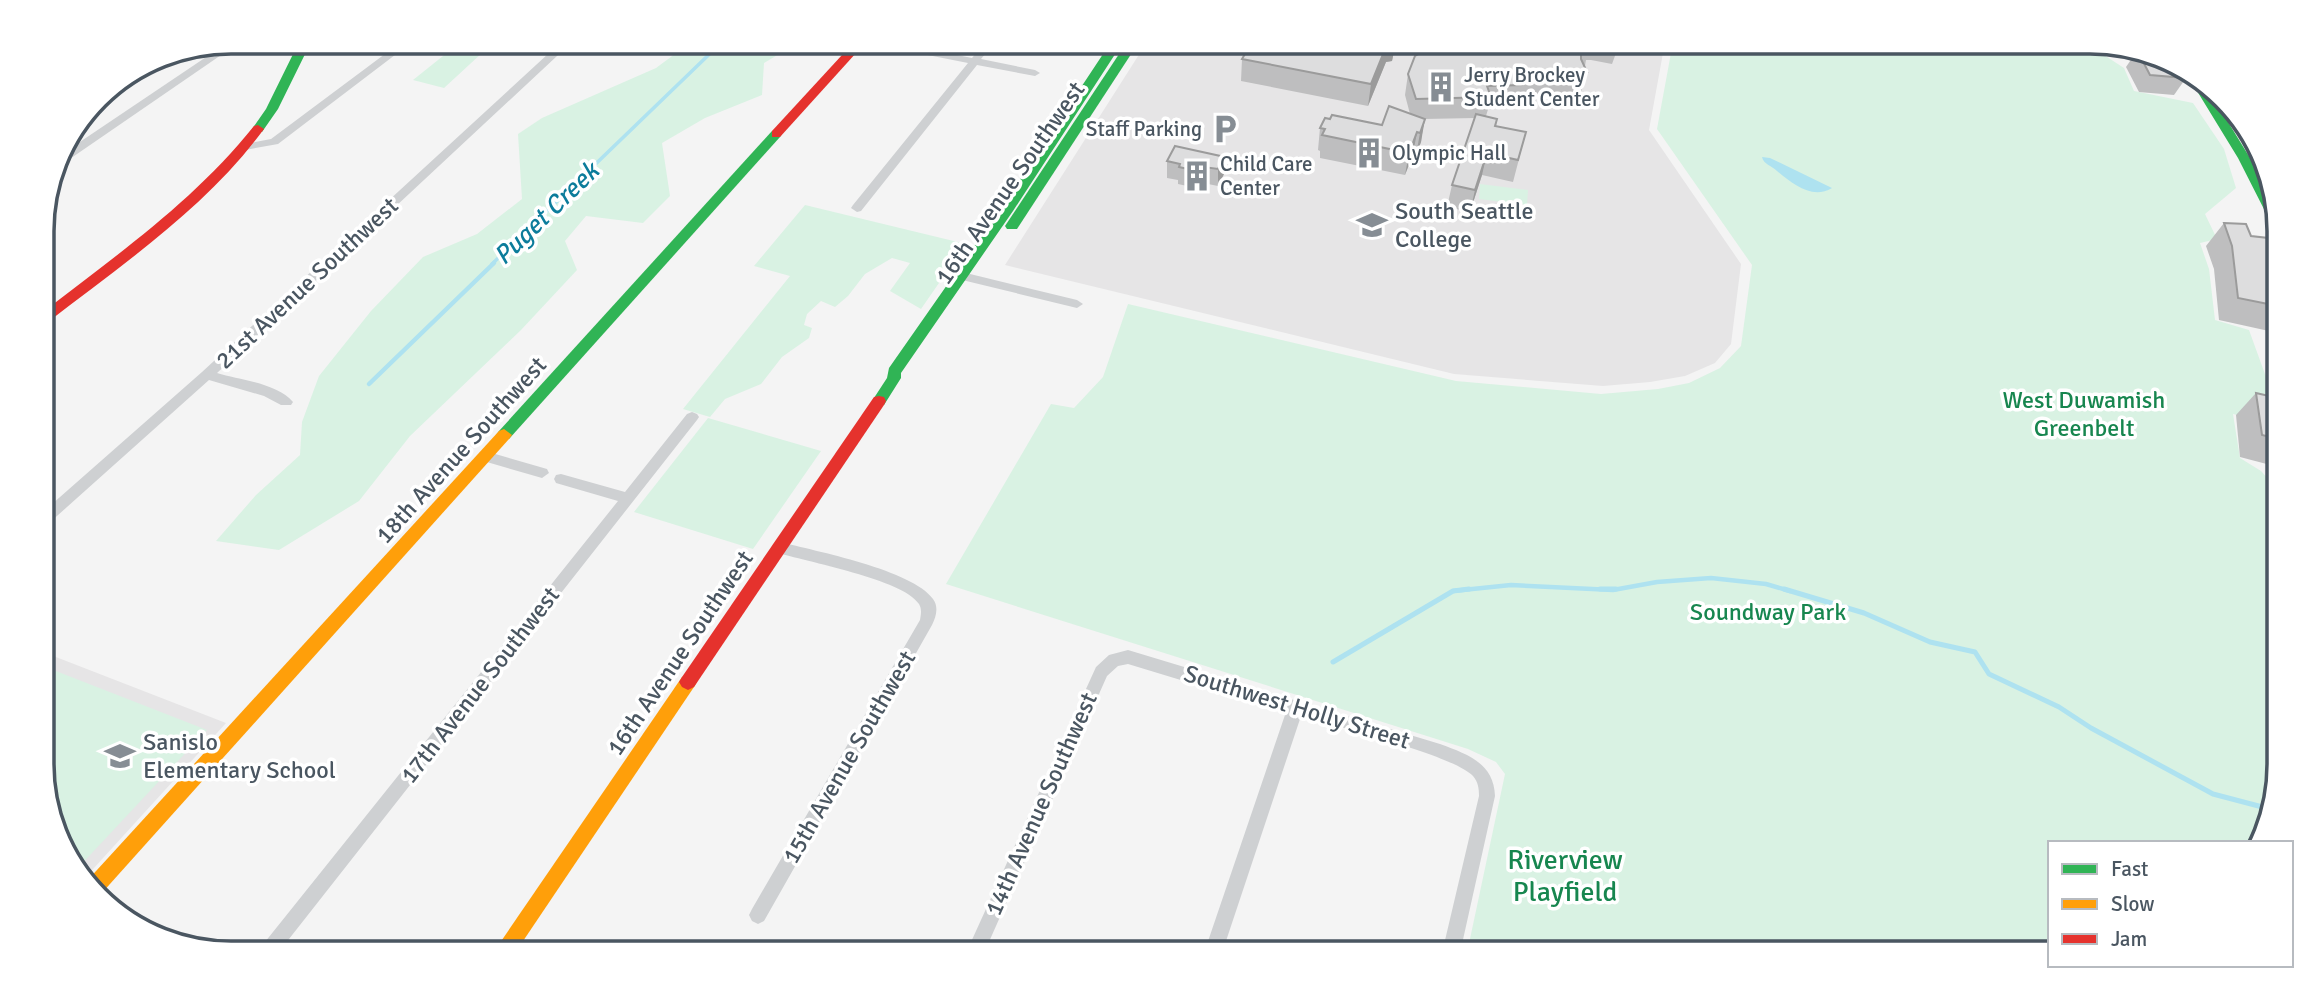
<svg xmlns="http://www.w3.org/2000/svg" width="2321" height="995" font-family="Signika,sans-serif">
  <rect width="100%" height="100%" fill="#f4f4f4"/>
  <g fill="#e6e5e6">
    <polygon points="1147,42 1665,42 1649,130 1741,264 1731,344 1715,363 1685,376 1650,382 1603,386 1454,374 1005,265"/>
    <polygon points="43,652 226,723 83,880 44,789"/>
  </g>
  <g fill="#d9f2e3">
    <polygon points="447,42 511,42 482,53 444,88 413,80 453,48"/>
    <polygon points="687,42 836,42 791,47 764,63 762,95 705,118 662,143 670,196 643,223 586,216 565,241 577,270 521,330 410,436 359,501 279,550 216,541 256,495 300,455 302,422 319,376 371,311 423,257 477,234 522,199 518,134 542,118 656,68 687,45"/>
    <polygon points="1673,42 2084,42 2124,68 2134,91 2193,103 2224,149 2236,188 2205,214 2217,239 2200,243 2209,269 2215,320 2249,330 2278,410 2276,424 2233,414 2240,458 2261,471 2278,490 2278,498 2270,499 2278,529 2279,764 2265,836 2259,843 2050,843 2050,953 1467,953 1505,774 1496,762 1468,749 946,584 1051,404 1074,408 1103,377 1128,304 1456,381 1601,394 1658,389 1689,383 1720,368 1741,346 1752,265 1657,129"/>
    <polygon points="1480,184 1528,190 1527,205 1479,199"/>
    <polygon points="805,205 966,244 921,309 890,291 910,263 892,258 865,274 848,296 835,307 821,301 807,314 804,325 812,328 809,338 782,357 761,384 725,399 710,417 683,409 790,276 754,266"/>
    <polygon points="708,418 821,451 753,549 634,512"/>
    <polygon points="43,666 207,730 77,869 44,789"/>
  </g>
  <path fill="#aee2f0" d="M 1762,157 L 1770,158 L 1832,188 C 1812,200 1793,184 1777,171 C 1771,165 1764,165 1762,157 Z"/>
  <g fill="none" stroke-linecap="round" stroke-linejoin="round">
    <polyline stroke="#aee2f0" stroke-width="3.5" points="492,264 722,42"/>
    <g stroke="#aee2f0" stroke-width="4.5">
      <polyline points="369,384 494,263"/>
      <polyline points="1453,591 1511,585 1613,590 1657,582 1711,578 1766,584 1790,591"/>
    </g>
    <g stroke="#aee2f0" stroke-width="5">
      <polyline points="1600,589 1616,589"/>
      <polyline points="1784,589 1864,613 1930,642 1975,652 1989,674 2059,707 2091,728 2213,794 2270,809"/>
      <polyline points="1333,662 1453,591 1469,589"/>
    </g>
    <g fill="#ced0d2" fill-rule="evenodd">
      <polygon points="240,42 61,165 57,166 59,156 227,43"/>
      <polygon points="401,42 412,42 278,144 245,150 240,147 245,144 271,139"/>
      <path d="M 561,42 L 572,42 L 217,373 C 240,380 277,383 293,402 L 291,405 L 281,405 L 264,396 L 209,380 L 48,524 L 43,526 L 43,512 L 202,372 Z"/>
      <polygon points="872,42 892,42 972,58 985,42 995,42 981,59 1035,70 1040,73 1035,76 977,65 861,211 857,212 851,208 853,205 968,63 877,45"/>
      <polygon points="962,272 1077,300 1083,304 1077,308 958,279 956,276 958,273"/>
      <polygon points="692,412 697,414 699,417 697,420 278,953 258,953 261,947 618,501 556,483 554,479 556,475 561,474 625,492 687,414"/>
      <polygon points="485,451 547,469 549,473 542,478 480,460 478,456"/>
      <path d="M 780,542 C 815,551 913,570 933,599 C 939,607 936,617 932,625 L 764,921 L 758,924 L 752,921 L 749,915 L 752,909 L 920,620 C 921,614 922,609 919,604 C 903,579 806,562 775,552 L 773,548 L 775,544 Z"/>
      <path d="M 1128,650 L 1440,744 C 1467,754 1494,763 1495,796 L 1460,953 L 1442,953 L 1479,796 C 1479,788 1478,782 1473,776 C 1453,755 1335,726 1301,716 L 1222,953 L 1204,953 L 1286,712 L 1128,664 L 1118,666 L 1107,676 L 984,953 L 966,953 L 1096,667 L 1109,655 Z"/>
    </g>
    <g fill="#30b455" fill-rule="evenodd">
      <polygon points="299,42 311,42 278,109 262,132 254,132 252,129 266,109"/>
      <polygon points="1111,42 1123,42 1013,211 901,373 901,378 884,405 874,405 872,401 887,378 889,368 1003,205"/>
      <polygon points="1127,42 1139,42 1017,229 1007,229 1005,226"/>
      <polygon points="2196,84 2211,94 2250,158 2277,209 2277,225 2270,221 2238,158 2194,86"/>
      <polygon points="776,130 782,134 780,137 509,439 499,439 496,435 499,431 772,131"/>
    </g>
    <g fill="#ff9f0a" fill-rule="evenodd">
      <polygon points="504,429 512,435 509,439 101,894 86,882 499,431"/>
      <polygon points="688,674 694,677 697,682 694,687 515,953 493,953 682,677"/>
    </g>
    <g fill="#e5322d" fill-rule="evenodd">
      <polygon points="854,42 866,42 780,137 772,137 772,131"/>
      <path d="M 258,125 L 264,129 C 206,208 124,263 48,322 L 43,324 L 43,312 C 118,254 194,201 254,126 Z"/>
      <polygon points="879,396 884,397 886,401 884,405 694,687 688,690 682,687 679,682 682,677 874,397"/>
    </g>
  </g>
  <g fill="#bebebf">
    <polygon points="1324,42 1396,42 1392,61 1386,62 1368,106 1241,81 1242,59 1293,43 1324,48"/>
    <polygon points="1542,42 1631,42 1627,55 1616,53 1612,64 1591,60 1586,60 1585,66 1587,72 1581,93 1520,95 1517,105 1489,106 1486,116 1497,119 1496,126 1526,132 1513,182 1482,175 1470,212 1447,207 1452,185 1475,118 1424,119 1421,142 1416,155 1413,154 1405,175 1320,158 1320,151 1318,150 1320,128 1382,125 1410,114 1405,95 1408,74 1519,44 1542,43"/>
    <polygon points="2137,51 2162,56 2186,78 2174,95 2139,92 2126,67"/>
    <polygon points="1225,157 1224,174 1218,186 1203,183 1201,189 1178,184 1178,180 1167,178 1167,161"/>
    <polygon points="2224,223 2251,236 2277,239 2278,333 2219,320 2214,269 2206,246"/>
    <polygon points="2256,393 2278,398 2278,467 2240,457 2236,415"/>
  </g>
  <g fill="#9b9b9b">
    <polygon points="1388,42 1396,42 1392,61 1386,62 1368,106 1371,84"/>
    <polygon points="1425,119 1421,142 1416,155 1420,133"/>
    <polygon points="1417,132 1413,154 1405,175 1409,153"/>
    <polygon points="1487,153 1482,175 1470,212 1475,190"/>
    <polygon points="1225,157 1224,174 1218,186 1218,169"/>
    <polygon points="1204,167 1203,183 1201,189 1201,172"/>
  </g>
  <g fill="#ddddde" stroke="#9b9b9b" stroke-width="2">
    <polygon points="1252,42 1290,42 1344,52 1336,42 1388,42 1371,84 1242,59"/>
    <polygon points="1440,42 1519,42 1519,44 1543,43 1543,42 1590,42 1590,46 1581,45 1581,59 1587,72 1518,74 1522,85 1487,86 1491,97 1416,99 1408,74 1415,56"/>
    <polygon points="2138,52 2162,56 2182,72 2186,78 2150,75"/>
    <polygon points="1389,106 1425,119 1420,133 1417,132 1409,153 1322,135 1325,129 1320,128 1325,118 1330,119 1332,115 1382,125"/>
    <polygon points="1476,114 1497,119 1495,126 1526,132 1518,160 1487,153 1475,190 1452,185"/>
    <polygon points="1175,146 1225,157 1218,169 1204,167 1201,172 1179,167 1180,164 1167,161"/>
    <polygon points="2224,223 2246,224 2251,236 2277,239 2278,306 2238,298 2232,246"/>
    <polygon points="2256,393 2278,398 2278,439 2262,435"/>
  </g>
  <defs>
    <g id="building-bare" transform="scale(2.415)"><path d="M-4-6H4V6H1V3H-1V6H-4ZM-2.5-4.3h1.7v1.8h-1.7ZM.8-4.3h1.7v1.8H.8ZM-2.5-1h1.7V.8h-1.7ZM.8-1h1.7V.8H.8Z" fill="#868d94" stroke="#fff" stroke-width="2.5" paint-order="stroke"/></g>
    <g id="parking-bare" transform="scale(2.415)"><path d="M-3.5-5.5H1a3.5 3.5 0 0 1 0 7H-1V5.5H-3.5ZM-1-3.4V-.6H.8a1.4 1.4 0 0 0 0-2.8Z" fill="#868d94" stroke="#fff" stroke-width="2.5" paint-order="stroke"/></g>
    <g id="university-bare" transform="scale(2.415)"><path d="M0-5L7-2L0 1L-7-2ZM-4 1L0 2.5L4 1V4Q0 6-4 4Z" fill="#868d94" stroke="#fff" stroke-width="2.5" paint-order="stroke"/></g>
    <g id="school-bare" transform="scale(2.415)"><path d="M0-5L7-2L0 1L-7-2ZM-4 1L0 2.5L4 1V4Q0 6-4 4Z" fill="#868d94" stroke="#fff" stroke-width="2.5" paint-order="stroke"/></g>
  </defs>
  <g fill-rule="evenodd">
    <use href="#building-bare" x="1441" y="87"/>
    <use href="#parking-bare" x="1225" y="129"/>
    <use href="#building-bare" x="1369" y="153"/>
    <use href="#building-bare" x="1197" y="176"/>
    <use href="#university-bare" x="1372" y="225"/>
    <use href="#school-bare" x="120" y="756"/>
  </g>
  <g text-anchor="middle" stroke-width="7" stroke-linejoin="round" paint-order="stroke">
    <g font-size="21" fill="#4a5661" stroke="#fff" text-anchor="start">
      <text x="1464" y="82">Jerry Brockey<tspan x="1464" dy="24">Student Center</tspan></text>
      <text x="1202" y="136" text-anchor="end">Staff Parking</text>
      <text x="1392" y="160">Olympic Hall</text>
      <text x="1220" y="171">Child Care<tspan x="1220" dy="24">Center</tspan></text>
    </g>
    <g font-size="24" fill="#4a5661" stroke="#fff">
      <text transform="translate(1010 183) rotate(-55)" y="8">16th Avenue Southwest</text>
      <text transform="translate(307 283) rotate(-43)" y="8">21st Avenue Southwest</text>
      <text transform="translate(461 450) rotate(-48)" y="8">18th Avenue Southwest</text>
      <text transform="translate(680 653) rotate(-56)" y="8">16th Avenue Southwest</text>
      <text transform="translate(480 685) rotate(-52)" y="8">17th Avenue Southwest</text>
      <text transform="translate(1297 707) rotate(17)" y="8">Southwest Holly Street</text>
      <text transform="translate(849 757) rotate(-60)" y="8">15th Avenue Southwest</text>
      <text transform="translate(1041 804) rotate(-66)" y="8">14th Avenue Southwest</text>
    </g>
    <g font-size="24" fill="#4a5661" stroke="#fff" text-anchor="start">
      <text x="1395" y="219">South Seattle<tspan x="1395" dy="28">College</tspan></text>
      <text x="143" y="750">Sanislo<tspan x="143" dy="28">Elementary School</tspan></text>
    </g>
    <g font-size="24" fill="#17864f" stroke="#fff">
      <text x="2084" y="408">West Duwamish<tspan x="2084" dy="28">Greenbelt</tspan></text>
      <text x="1768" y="620">Soundway Park</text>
    </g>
    <g font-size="26" font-style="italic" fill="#0c7c9b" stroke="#fff">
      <text transform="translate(546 213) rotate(-44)" y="9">Puget Creek</text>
    </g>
    <g font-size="28" fill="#17864f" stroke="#fff">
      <text x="1565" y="869">Riverview<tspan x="1565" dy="32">Playfield</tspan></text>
    </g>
  </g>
  <path d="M0 0H2321V995H0ZM231 54H2090A177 177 0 0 1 2267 231V764A177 177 0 0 1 2090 941H231A177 177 0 0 1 54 764V231A177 177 0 0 1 231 54Z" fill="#fff" fill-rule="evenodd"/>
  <path fill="none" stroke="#4a5661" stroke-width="3.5" d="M231 54H2090A177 177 0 0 1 2267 231V764A177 177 0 0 1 2090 941H231A177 177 0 0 1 54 764V231A177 177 0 0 1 231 54Z"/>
  <rect x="2048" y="841" width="245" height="126" fill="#ffffff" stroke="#b7bbc0" stroke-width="2"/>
  <rect x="2062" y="864" width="35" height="10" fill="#30b455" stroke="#b7bbc0" stroke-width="2"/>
  <text x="2111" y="876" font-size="21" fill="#4a5661">Fast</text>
  <rect x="2062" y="899" width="35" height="10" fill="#ff9f0a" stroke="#b7bbc0" stroke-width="2"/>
  <text x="2111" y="911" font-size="21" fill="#4a5661">Slow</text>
  <rect x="2062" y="934" width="35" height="10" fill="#e5322d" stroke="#b7bbc0" stroke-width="2"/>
  <text x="2111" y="946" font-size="21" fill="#4a5661">Jam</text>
</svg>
